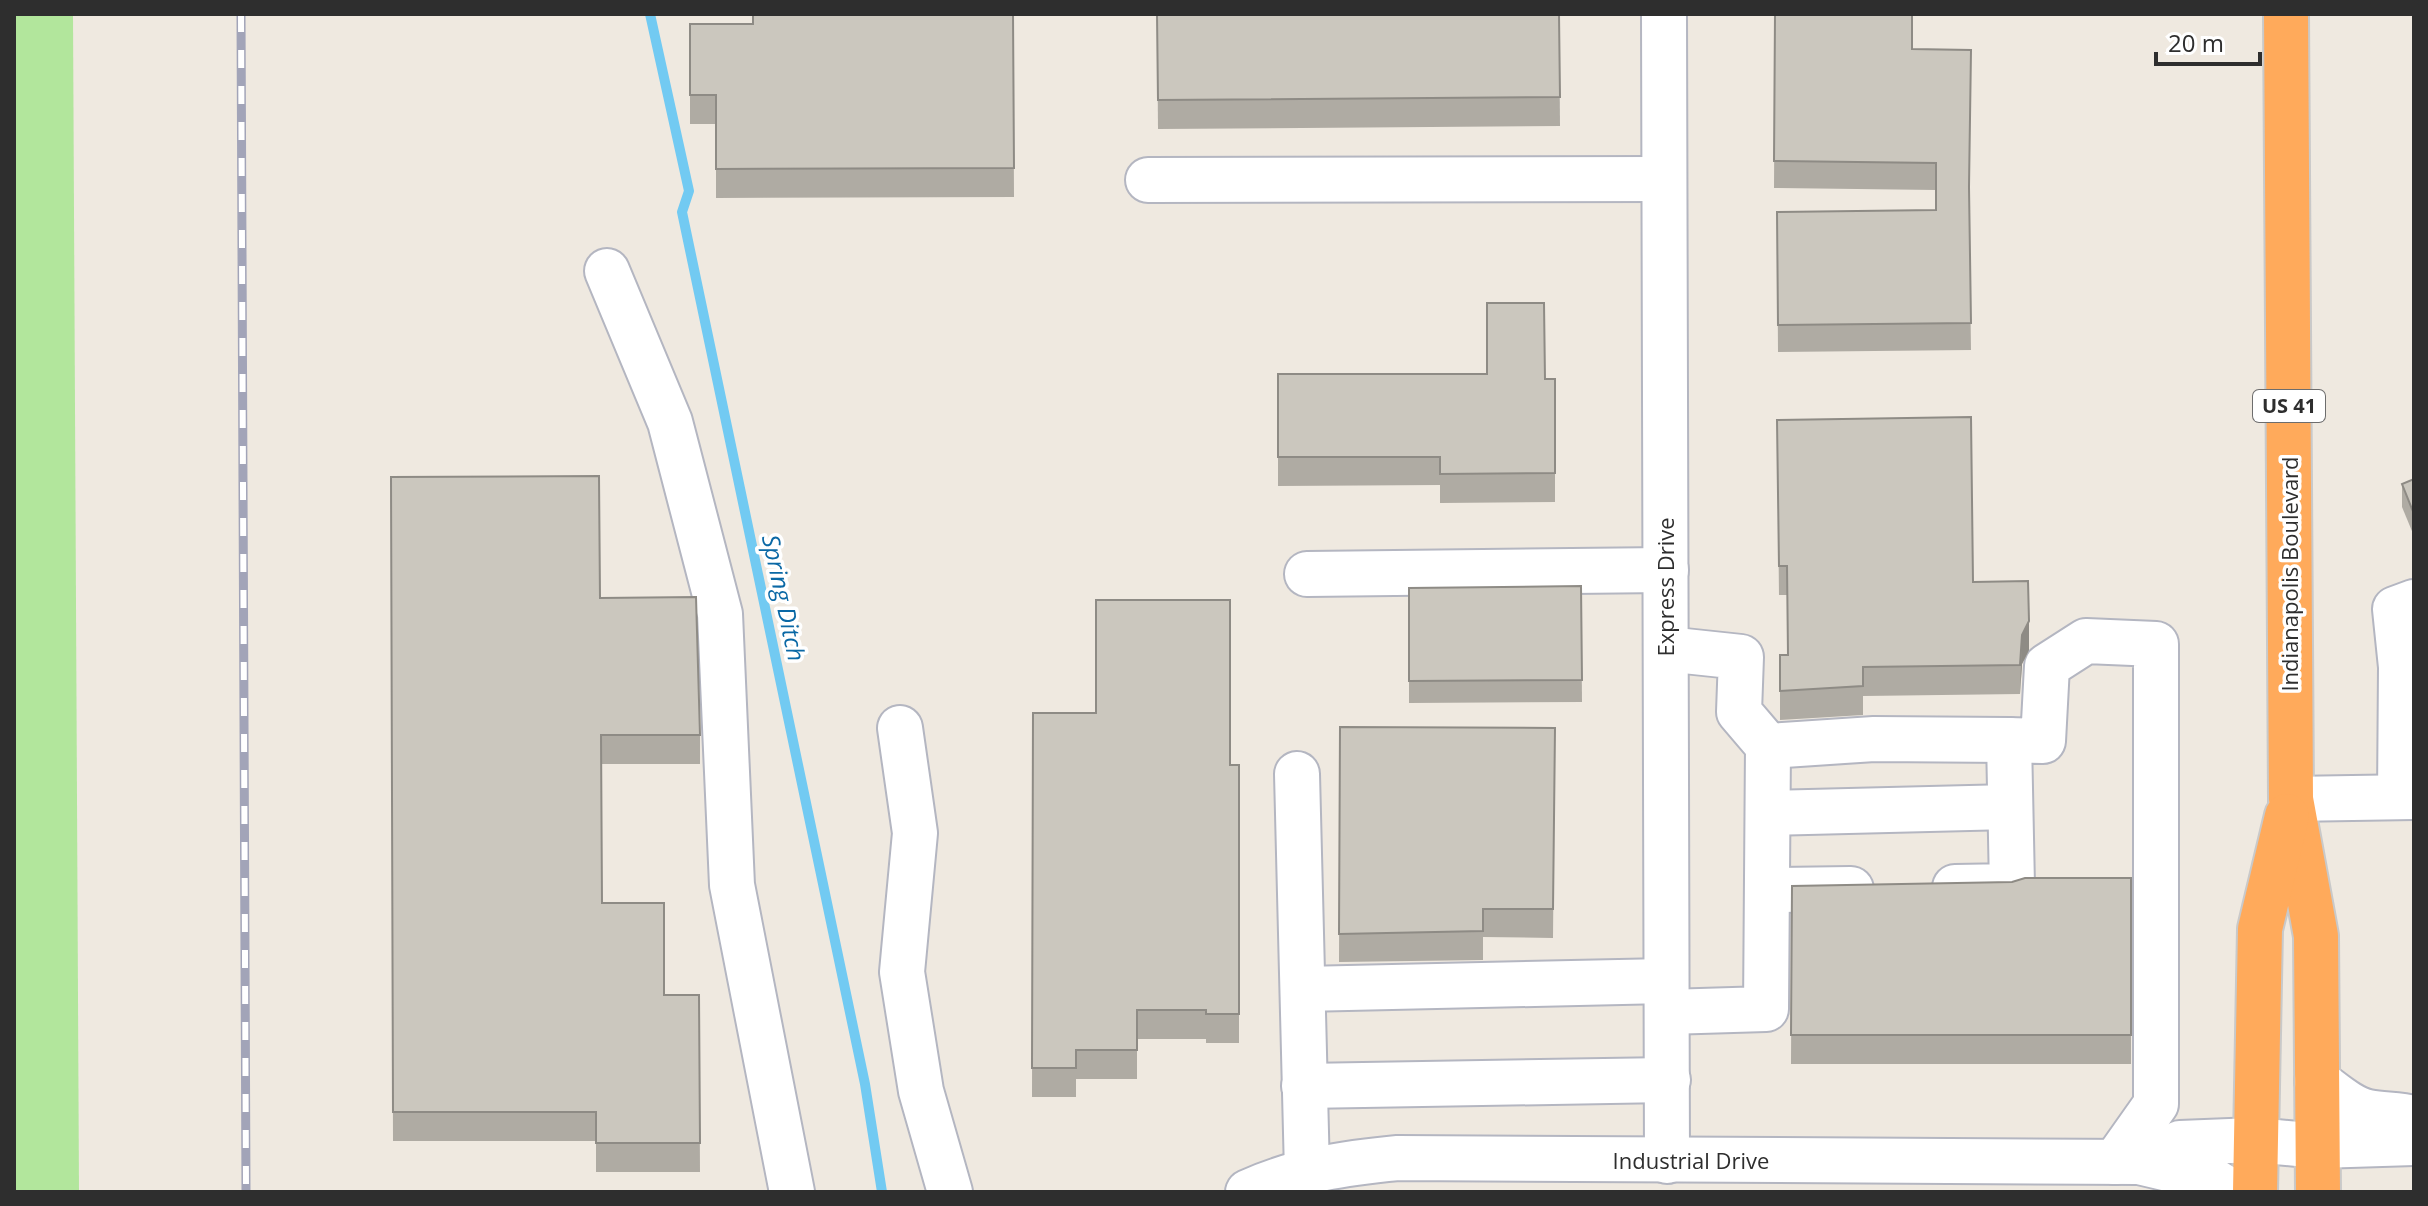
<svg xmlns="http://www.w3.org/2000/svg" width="2428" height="1206" font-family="'Open Sans',sans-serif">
  <rect width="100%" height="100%" fill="#efe9e0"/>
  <polygon fill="#b2e69c" points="14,14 73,14 79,1192 14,1192"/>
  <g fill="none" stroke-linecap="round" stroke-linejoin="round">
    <polyline stroke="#72caf2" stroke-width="10" points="650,14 689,191 682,212 865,1084 882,1192"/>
    <g stroke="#b4b6c1" stroke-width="48">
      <g id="minor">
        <polyline points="1664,14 1667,1161"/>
        <polyline points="1148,180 1664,179"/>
        <polyline points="607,271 670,422 720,614 732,885 792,1192"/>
        <polyline points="1307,574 1666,570"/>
        <polyline points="1666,649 1741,657 1739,712 1768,746 1766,1009 1667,1012"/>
        <polyline points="900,728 915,833 902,972 921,1091 950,1192"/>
        <polyline points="1768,746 1874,739 2009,740"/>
        <polyline points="1297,774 1307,1172"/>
        <polyline points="2400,797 2401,667 2395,609 2414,602"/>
        <polyline points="2291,799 2414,797"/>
        <polyline points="1769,813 2010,807"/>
        <polyline points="1955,887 2012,886 2009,740 2043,741 2047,666 2086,641 2156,644 2156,1104 2115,1162"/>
        <polyline points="1769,890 1851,889"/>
        <polyline points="1303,989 1666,981"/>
        <path d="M 2317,1081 C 2333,1092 2349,1108 2368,1112 C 2383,1115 2398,1114 2414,1118"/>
        <polyline points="1304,1086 1668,1080"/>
        <polyline points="2139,1162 2180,1143 2255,1140 2318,1146 2414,1143"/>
        <path d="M 1248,1192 C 1296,1170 1346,1163 1398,1158 L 2139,1162 L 2211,1179 L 2232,1192"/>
      </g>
    </g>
    <g stroke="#c9c9c9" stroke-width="48">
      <g id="highway">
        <polyline points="2286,14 2291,799 2316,936 2318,1192"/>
        <polyline points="2255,1192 2260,929 2287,816"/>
      </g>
    </g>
    <use href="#minor" stroke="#fff" stroke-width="44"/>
    <use href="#highway" stroke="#ffaa5b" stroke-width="44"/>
    <g stroke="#a2a4b8" stroke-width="9">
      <polyline id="rail" points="241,14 246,1192"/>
    </g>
    <use href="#rail" stroke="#fff" stroke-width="6" stroke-dasharray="18" stroke-linecap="butt"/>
  </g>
  <g fill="#afaba3">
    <polygon points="1013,14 1014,197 716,198 716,124 690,124 690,24 753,24"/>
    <polygon points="1157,14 1559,14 1560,126 1158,129"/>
    <polygon points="1775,14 1912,49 1969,201 1971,350 1778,352 1777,212 1936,210 1936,190 1774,188"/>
    <polygon points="1278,374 1555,379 1555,502 1440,503 1440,485 1278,486"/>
    <polygon points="1777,420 1973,582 2029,650 2022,664 2020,694 1863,696 1863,715 1780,720 1780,655 1788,655 1787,595 1779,595"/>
    <polygon points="391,477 700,735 700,764 601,764 602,903 664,995 699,995 700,1172 596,1172 596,1141 393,1141"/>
    <polygon points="2414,479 2414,536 2402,507 2402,484"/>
    <polygon points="1581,586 1582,702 1409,703 1409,588"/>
    <polygon points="1033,713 1230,765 1239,765 1239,1043 1206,1043 1206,1039 1137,1039 1137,1079 1076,1079 1076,1097 1032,1097"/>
    <polygon points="1340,727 1555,728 1553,938 1483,937 1483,960 1339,962"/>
    <polygon points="2131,878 2131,1064 1791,1064 1792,886 2012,882"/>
  </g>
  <polygon fill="#8e8b85" points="2029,621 2029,650 2022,664 2020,694 2022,635"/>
  <g fill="#cbc7be" stroke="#8e8b85" stroke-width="2">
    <polygon points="753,14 1013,14 1014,168 716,169 716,95 690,95 690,24 753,24"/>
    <polygon points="1157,14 1559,14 1560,97 1158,100"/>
    <polygon points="1775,14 1912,14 1912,49 1971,50 1969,187 1971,323 1778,325 1777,212 1936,210 1936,163 1774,161"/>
    <polygon points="1487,303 1544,303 1545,379 1555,379 1555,473 1440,474 1440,457 1278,457 1278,374 1487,374"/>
    <polygon points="1971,417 1973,582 2028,581 2029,621 2022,635 2020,665 1863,667 1863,686 1780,691 1780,655 1788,655 1787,566 1779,566 1777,420"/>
    <polygon points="599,476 600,598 696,597 700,735 601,735 602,903 664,903 664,995 699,995 700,1143 596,1143 596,1112 393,1112 391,477"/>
    <polygon points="2414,479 2414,514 2402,484"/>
    <polygon points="1581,586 1582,680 1409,681 1409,588"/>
    <polygon points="1096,600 1230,600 1230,765 1239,765 1239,1014 1206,1014 1206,1010 1137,1010 1137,1050 1076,1050 1076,1068 1032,1068 1033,713 1096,713"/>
    <polygon points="1340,727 1555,728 1553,909 1483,909 1483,931 1339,934"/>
    <polygon points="2025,878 2131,878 2131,1035 1791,1035 1792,886 2012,882"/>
  </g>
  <g text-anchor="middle" stroke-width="7" stroke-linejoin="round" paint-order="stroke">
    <rect fill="#fff" stroke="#6d6d6d" stroke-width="2" x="2253" y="390" width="72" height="32" rx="6"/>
    <g font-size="20" font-weight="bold" fill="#2e2e2e">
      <text x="2289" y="413">US 41</text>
    </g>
    <g font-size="22" fill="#2e2e2e" stroke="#fff">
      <text transform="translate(2290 574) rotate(-90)" y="8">Indianapolis Boulevard</text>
      <text transform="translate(1666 587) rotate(-90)" y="8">Express Drive</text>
      <text x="1691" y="1169">Industrial Drive</text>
    </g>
    <g font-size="24" font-style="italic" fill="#0a68a5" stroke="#fff">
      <text transform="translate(783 598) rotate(78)" y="8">Spring Ditch</text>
    </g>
  </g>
  <rect width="2428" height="1206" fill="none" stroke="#2e2e2e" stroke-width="32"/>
  <path d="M2156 52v12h104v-12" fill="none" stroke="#2e2e2e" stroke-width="4"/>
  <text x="2168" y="52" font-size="24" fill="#2e2e2e" stroke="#ffffff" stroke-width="6" paint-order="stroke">20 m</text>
</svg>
